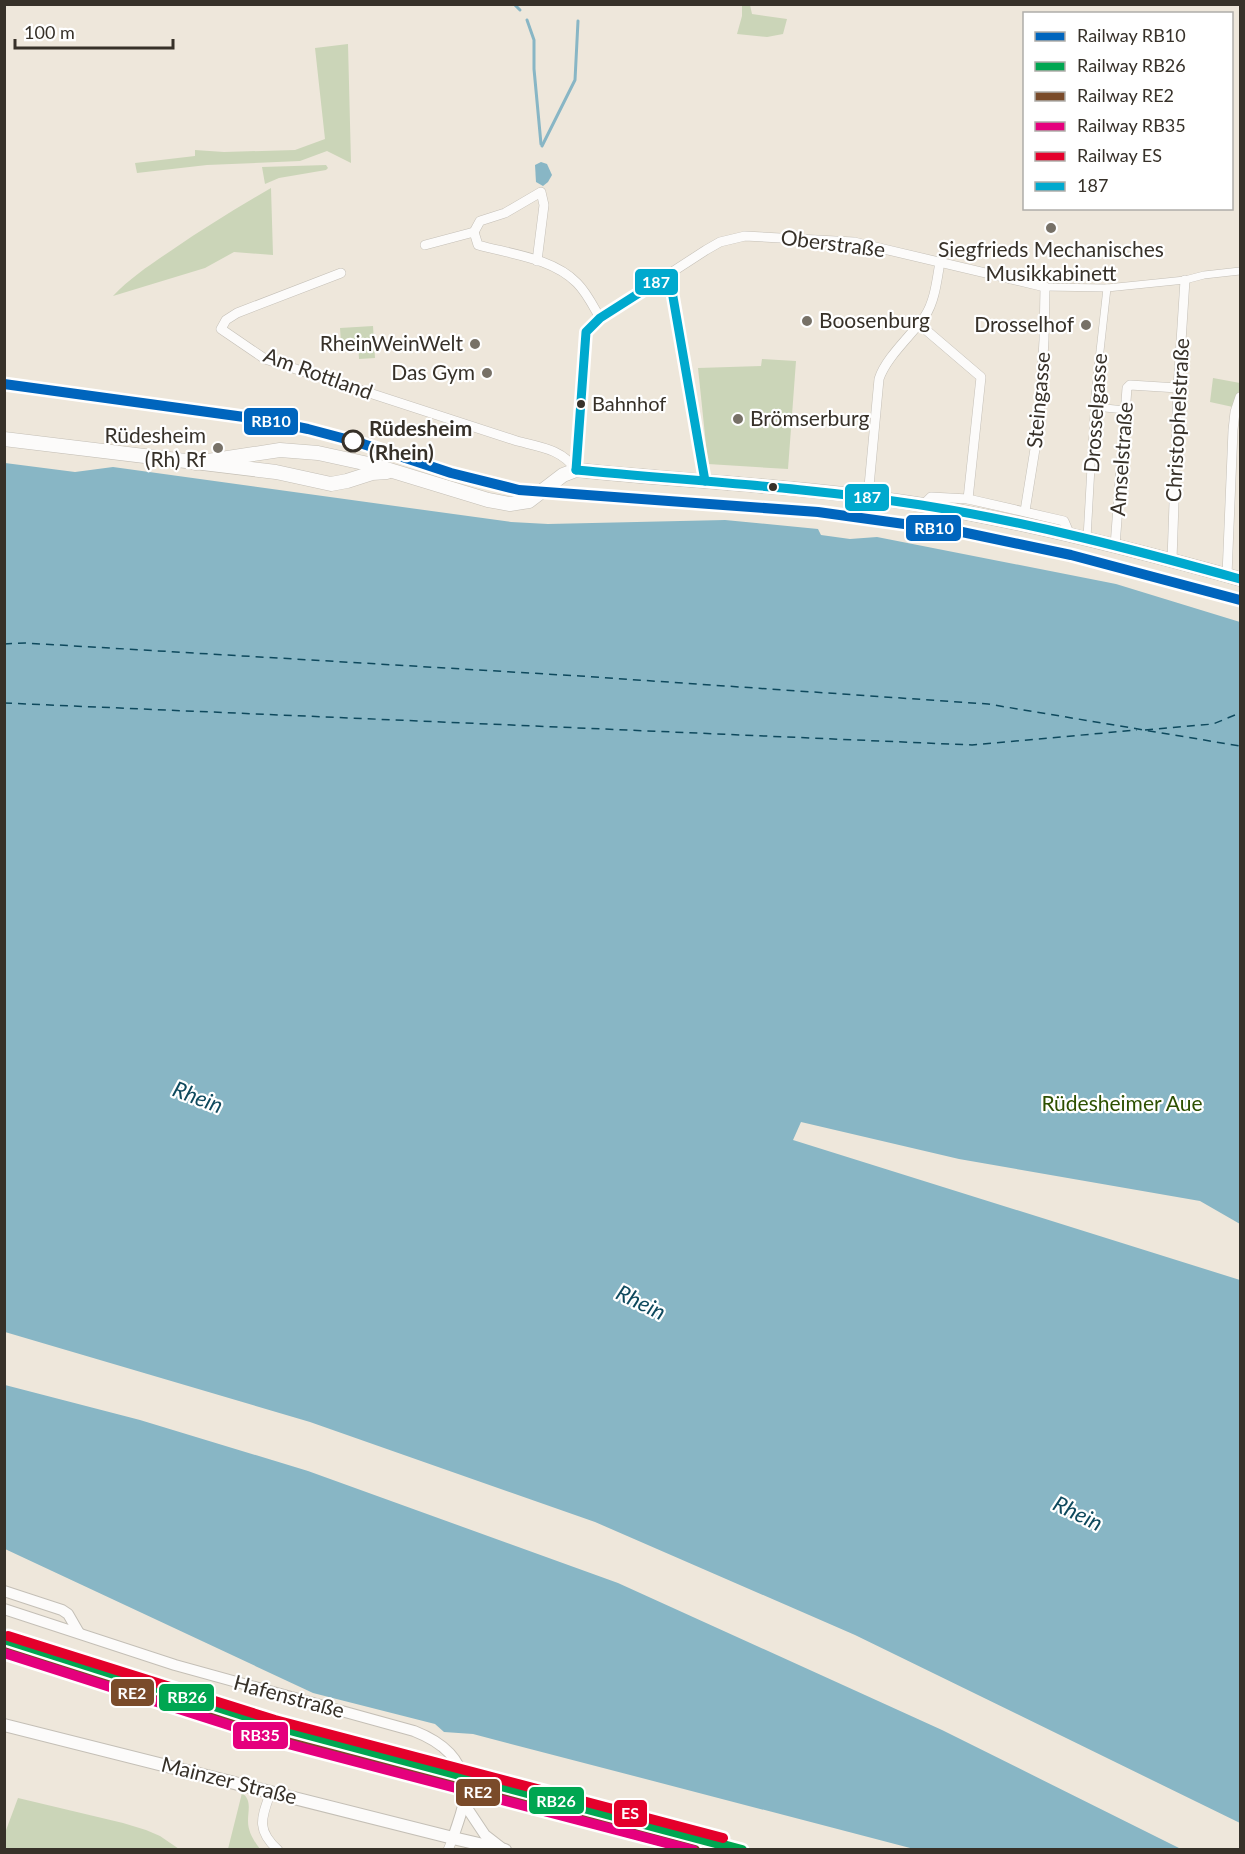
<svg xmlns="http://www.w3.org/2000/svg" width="1245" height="1854" font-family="Lato,sans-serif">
  <rect width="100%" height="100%" fill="#eee7db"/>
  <g fill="#cbd5b8">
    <polygon points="742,5 750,5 752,14 787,19 783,34 767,37 737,34 742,16"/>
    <polygon points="348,44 351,163 327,151 300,161 207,165 137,173 135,163 195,156 195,150 224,152 295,150 325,139 315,48"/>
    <polygon points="326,165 328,168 326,170 279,178 265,184 262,167"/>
    <path d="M 271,188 L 273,255 L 234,252 L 205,268 L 113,296 C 130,278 151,264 172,250 C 204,228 237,208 271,188 Z"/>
    <polygon points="373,326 375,358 359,359 358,341 341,342 340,328"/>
    <polygon points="762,359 796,361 788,469 708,464 698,368 761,366"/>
    <polygon points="1213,378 1240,383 1240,389 1233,407 1210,402"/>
    <path d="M 242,1793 C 252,1800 248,1810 248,1821 C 248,1832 254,1841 260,1849 L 228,1849 Z"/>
    <polygon points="18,1798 123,1823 146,1830 160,1836 179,1849 5,1849 5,1833"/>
  </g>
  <g fill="#88b6c5">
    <polygon points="541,162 547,164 552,175 548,182 543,186 536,182 535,165"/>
    <polygon points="5,463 75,472 113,467 511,522 548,524 725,520 818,529 821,535 850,539 877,537 1116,584 1240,622 1240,1224 1200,1201 959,1159 801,1122 793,1140 1240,1280 1240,1823 855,1635 595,1522 310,1422 5,1332"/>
    <polygon points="5,1385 140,1420 308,1471 618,1583 942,1730 1181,1849 914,1849 473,1734 444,1732 435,1724 313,1693 5,1549"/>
  </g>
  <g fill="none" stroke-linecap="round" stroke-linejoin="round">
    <g stroke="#88b6c5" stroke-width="3">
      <polyline points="514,4 520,10"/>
      <polyline points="527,20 534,40 534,69 541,144"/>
      <polyline points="542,146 575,80 578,21"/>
    </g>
    <g stroke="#0e495d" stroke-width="1.5" stroke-dasharray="8 6" stroke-linecap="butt">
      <polyline points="4,644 25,643 580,676 988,704 1240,746"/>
      <polyline points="4,703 972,745 1137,730"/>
      <polyline points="1145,730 1213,724 1240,713"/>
    </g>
    <g stroke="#c4bfb6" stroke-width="8">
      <g id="pedestrian">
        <polyline points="1045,287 1107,288 1185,280 1204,275 1240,271"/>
        <polyline points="1095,407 1125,410"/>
        <polyline points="1087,538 1095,396 1107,288"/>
      </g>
    </g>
    <g stroke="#c4bfb6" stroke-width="10">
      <g id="minor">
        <polyline points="474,232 480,221 505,213 541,192 544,205 537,261"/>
        <path d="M 425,245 L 474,232 L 478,245 C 510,254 553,258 577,283 C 587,293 593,306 600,318"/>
        <path d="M 341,273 L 237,313 L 226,320 L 221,329 L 265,359 L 517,441 C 540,447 562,449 576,470"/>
        <polyline points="669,274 705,481"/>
        <polyline points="919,324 981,377 968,499"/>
        <polyline points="576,470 586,332 592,324 706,250 720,242 745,236 854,242 1045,287 1044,340 1039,424 1025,511"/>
        <path d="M 868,497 L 879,379 C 886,357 912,335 925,316 C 935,301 937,279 940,262"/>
        <polyline points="923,505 931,497 968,499 1064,521 1070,535"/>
        <polyline points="1115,546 1127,388 1130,385 1178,388"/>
        <polyline points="1172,560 1178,388 1185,280"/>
        <polyline points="1227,575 1233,430 1235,412 1240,397"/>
        <path d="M 271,1791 C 262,1817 255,1829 278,1850"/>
        <polyline points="448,1850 453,1838"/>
      </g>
    </g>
    <g stroke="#c4bfb6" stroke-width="12">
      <g id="tertiary">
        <polyline points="4,1591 62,1610 68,1614 79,1633"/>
        <path d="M 4,1609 L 175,1665 L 414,1731 C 442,1742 464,1759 465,1792 C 465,1807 457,1824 453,1838"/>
        <polyline points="463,1802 485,1835 503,1849"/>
      </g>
    </g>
    <g stroke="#c4bfb6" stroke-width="14">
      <polyline id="secondary" points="4,1725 453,1838 505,1850"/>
    </g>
    <g stroke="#c4bfb6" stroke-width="15">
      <g id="primary">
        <polyline points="4,439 276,472 331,484 347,481 372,473 387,472"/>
        <path d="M 195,463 L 280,450 L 318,453 L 373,465 L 488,500 L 510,504 L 529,501 L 563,475 L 576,470 C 691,482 808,486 923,505 C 1030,523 1136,550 1240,579"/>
      </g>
    </g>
    <use href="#pedestrian" stroke="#fcfbfa" stroke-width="7"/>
    <use href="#minor" stroke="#fcfbfa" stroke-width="9"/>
    <use href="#tertiary" stroke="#fcfbfa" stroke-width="10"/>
    <use href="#secondary" stroke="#fcfbfa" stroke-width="12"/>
    <use href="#primary" stroke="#fcfbfa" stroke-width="14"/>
    <g stroke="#fff" stroke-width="14">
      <g id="bus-1">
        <path d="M 576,470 C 691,481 806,487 921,505 C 1029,522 1135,550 1240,579"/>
        <polyline points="576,470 586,332 600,318 669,274 705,481"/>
      </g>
    </g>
    <use href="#bus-1" stroke="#00a9ce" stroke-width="9"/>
    <g stroke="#fff" stroke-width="15">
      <polyline id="rail-1" points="4,384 259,419 308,429 357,442 451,473 519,490 818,512 962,532 1071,555 1240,600"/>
    </g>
    <g stroke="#fff" stroke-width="15">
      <polyline id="rail-2" points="4,1639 290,1730 742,1850"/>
    </g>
    <g stroke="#fff" stroke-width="15">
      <polyline id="rail-3" points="4,1652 287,1742 695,1850"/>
    </g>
    <g stroke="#fff" stroke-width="15">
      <polyline id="rail-4" points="4,1653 288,1744 693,1850"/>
    </g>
    <g stroke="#fff" stroke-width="15">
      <polyline id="rail-5" points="8,1636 275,1720 723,1838"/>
    </g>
    <use href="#rail-1" stroke="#0065bd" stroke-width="10"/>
    <use href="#rail-2" stroke="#00a651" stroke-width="10"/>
    <use href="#rail-3" stroke="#7a4b2a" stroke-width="10"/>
    <use href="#rail-4" stroke="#e5007d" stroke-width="10"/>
    <use href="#rail-5" stroke="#e4002b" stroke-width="10"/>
  </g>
  <g fill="#777167" stroke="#fff" stroke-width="2">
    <circle cx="1051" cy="228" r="6"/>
    <circle cx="807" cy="321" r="6"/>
    <circle cx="1086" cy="325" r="6"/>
    <circle cx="475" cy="344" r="6"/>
    <circle cx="487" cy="373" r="6"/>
    <circle cx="738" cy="419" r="6"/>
    <circle cx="218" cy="448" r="6"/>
  </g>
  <g fill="#373129" stroke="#fff" stroke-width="2">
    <circle cx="581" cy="404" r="5"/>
    <circle cx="773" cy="487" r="5"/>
  </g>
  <circle fill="#fff" stroke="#373129" stroke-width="3" cx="353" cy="441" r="10"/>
  <g text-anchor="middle" stroke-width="4.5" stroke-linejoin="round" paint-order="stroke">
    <g font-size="20" fill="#373129" stroke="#fff" text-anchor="start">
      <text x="592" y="411">Bahnhof</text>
    </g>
    <g font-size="21" fill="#373129" stroke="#fff">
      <text transform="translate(833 244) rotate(7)" y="7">Oberstraße</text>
      <text transform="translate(318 374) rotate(20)" y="7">Am Rottland</text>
      <text transform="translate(1039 400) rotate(-85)" y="7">Steingasse</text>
      <text transform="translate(1096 413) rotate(-86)" y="7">Drosselgasse</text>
      <text transform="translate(1178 420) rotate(-87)" y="7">Christophelstraße</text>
      <text transform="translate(1122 459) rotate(-86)" y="7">Amselstraße</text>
      <text transform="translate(289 1697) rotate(15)" y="7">Hafenstraße</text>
      <text transform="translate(229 1781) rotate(14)" y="7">Mainzer Straße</text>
    </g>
    <g font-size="21" fill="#373129" stroke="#fff" text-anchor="end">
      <text x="1051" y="257" text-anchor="middle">Siegfrieds Mechanisches<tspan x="1051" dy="24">Musikkabinett</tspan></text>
      <text x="819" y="328" text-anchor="start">Boosenburg</text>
      <text x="1074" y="332">Drosselhof</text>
      <text x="463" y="351">RheinWeinWelt</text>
      <text x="475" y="380">Das Gym</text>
      <text x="750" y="426" text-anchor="start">Brömserburg</text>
      <text x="206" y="443">Rüdesheim<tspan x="206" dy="24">(Rh) Rf</tspan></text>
    </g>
    <g font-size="21" font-weight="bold" fill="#373129" stroke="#fff" text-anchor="start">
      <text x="369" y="436">Rüdesheim<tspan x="369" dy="24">(Rhein)</tspan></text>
    </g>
    <g font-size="21" fill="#2d5000" stroke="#fff">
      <text x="1122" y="1111">Rüdesheimer Aue</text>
    </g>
    <g font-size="22" font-style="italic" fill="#0e495d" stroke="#fff">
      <text transform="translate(198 1097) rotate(21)" y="8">Rhein</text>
      <text transform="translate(641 1302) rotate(26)" y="8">Rhein</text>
      <text transform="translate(1078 1513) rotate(26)" y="8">Rhein</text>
    </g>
  </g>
  <g stroke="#fff" stroke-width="2">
    <rect x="634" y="268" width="45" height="28" rx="6" fill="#00a9ce"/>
    <rect x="243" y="407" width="56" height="29" rx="6" fill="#0065bd"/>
    <rect x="844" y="483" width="46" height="29" rx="6" fill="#00a9ce"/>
    <rect x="905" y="514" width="57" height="28" rx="6" fill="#0065bd"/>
    <rect x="110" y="1678" width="45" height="29" rx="6" fill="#7a4b2a"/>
    <rect x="158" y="1683" width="57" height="29" rx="6" fill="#00a651"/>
    <rect x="232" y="1721" width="57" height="29" rx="6" fill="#e5007d"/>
    <rect x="455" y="1778" width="46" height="29" rx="6" fill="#7a4b2a"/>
    <rect x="528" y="1786" width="57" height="29" rx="6" fill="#00a651"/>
    <rect x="613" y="1799" width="35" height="29" rx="6" fill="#e4002b"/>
  </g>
  <g font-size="16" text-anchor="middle" font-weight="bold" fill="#fff">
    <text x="656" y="288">187</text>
    <text x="271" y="427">RB10</text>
    <text x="867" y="503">187</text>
    <text x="934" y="534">RB10</text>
    <text x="132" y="1699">RE2</text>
    <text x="187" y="1703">RB26</text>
    <text x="260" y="1741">RB35</text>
    <text x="478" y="1798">RE2</text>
    <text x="556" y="1807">RB26</text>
    <text x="630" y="1819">ES</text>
  </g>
  <rect width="1245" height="1854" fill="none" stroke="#373129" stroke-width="12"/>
  <rect x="1023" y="12" width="210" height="198" fill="#ffffff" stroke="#afada9" stroke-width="1.5"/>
  <rect x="1035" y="32" width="30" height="9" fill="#0065bd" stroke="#afada9" stroke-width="1.5"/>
  <text x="1077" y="42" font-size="18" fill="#373129">Railway RB10</text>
  <rect x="1035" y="62" width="30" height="9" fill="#00a651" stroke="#afada9" stroke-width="1.5"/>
  <text x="1077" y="72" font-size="18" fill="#373129">Railway RB26</text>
  <rect x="1035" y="92" width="30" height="9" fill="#7a4b2a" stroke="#afada9" stroke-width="1.5"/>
  <text x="1077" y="102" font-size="18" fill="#373129">Railway RE2</text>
  <rect x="1035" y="122" width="30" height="9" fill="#e5007d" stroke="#afada9" stroke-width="1.5"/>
  <text x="1077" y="132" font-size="18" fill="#373129">Railway RB35</text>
  <rect x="1035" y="152" width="30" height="9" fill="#e4002b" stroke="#afada9" stroke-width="1.5"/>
  <text x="1077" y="162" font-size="18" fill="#373129">Railway ES</text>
  <rect x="1035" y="182" width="30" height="9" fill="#00a9ce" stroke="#afada9" stroke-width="1.5"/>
  <text x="1077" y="192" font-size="18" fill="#373129">187</text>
  <path d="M15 39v9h158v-9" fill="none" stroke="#373129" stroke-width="3"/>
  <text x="24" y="39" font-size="18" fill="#373129" stroke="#ffffff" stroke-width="4.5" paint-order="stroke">100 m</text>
</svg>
